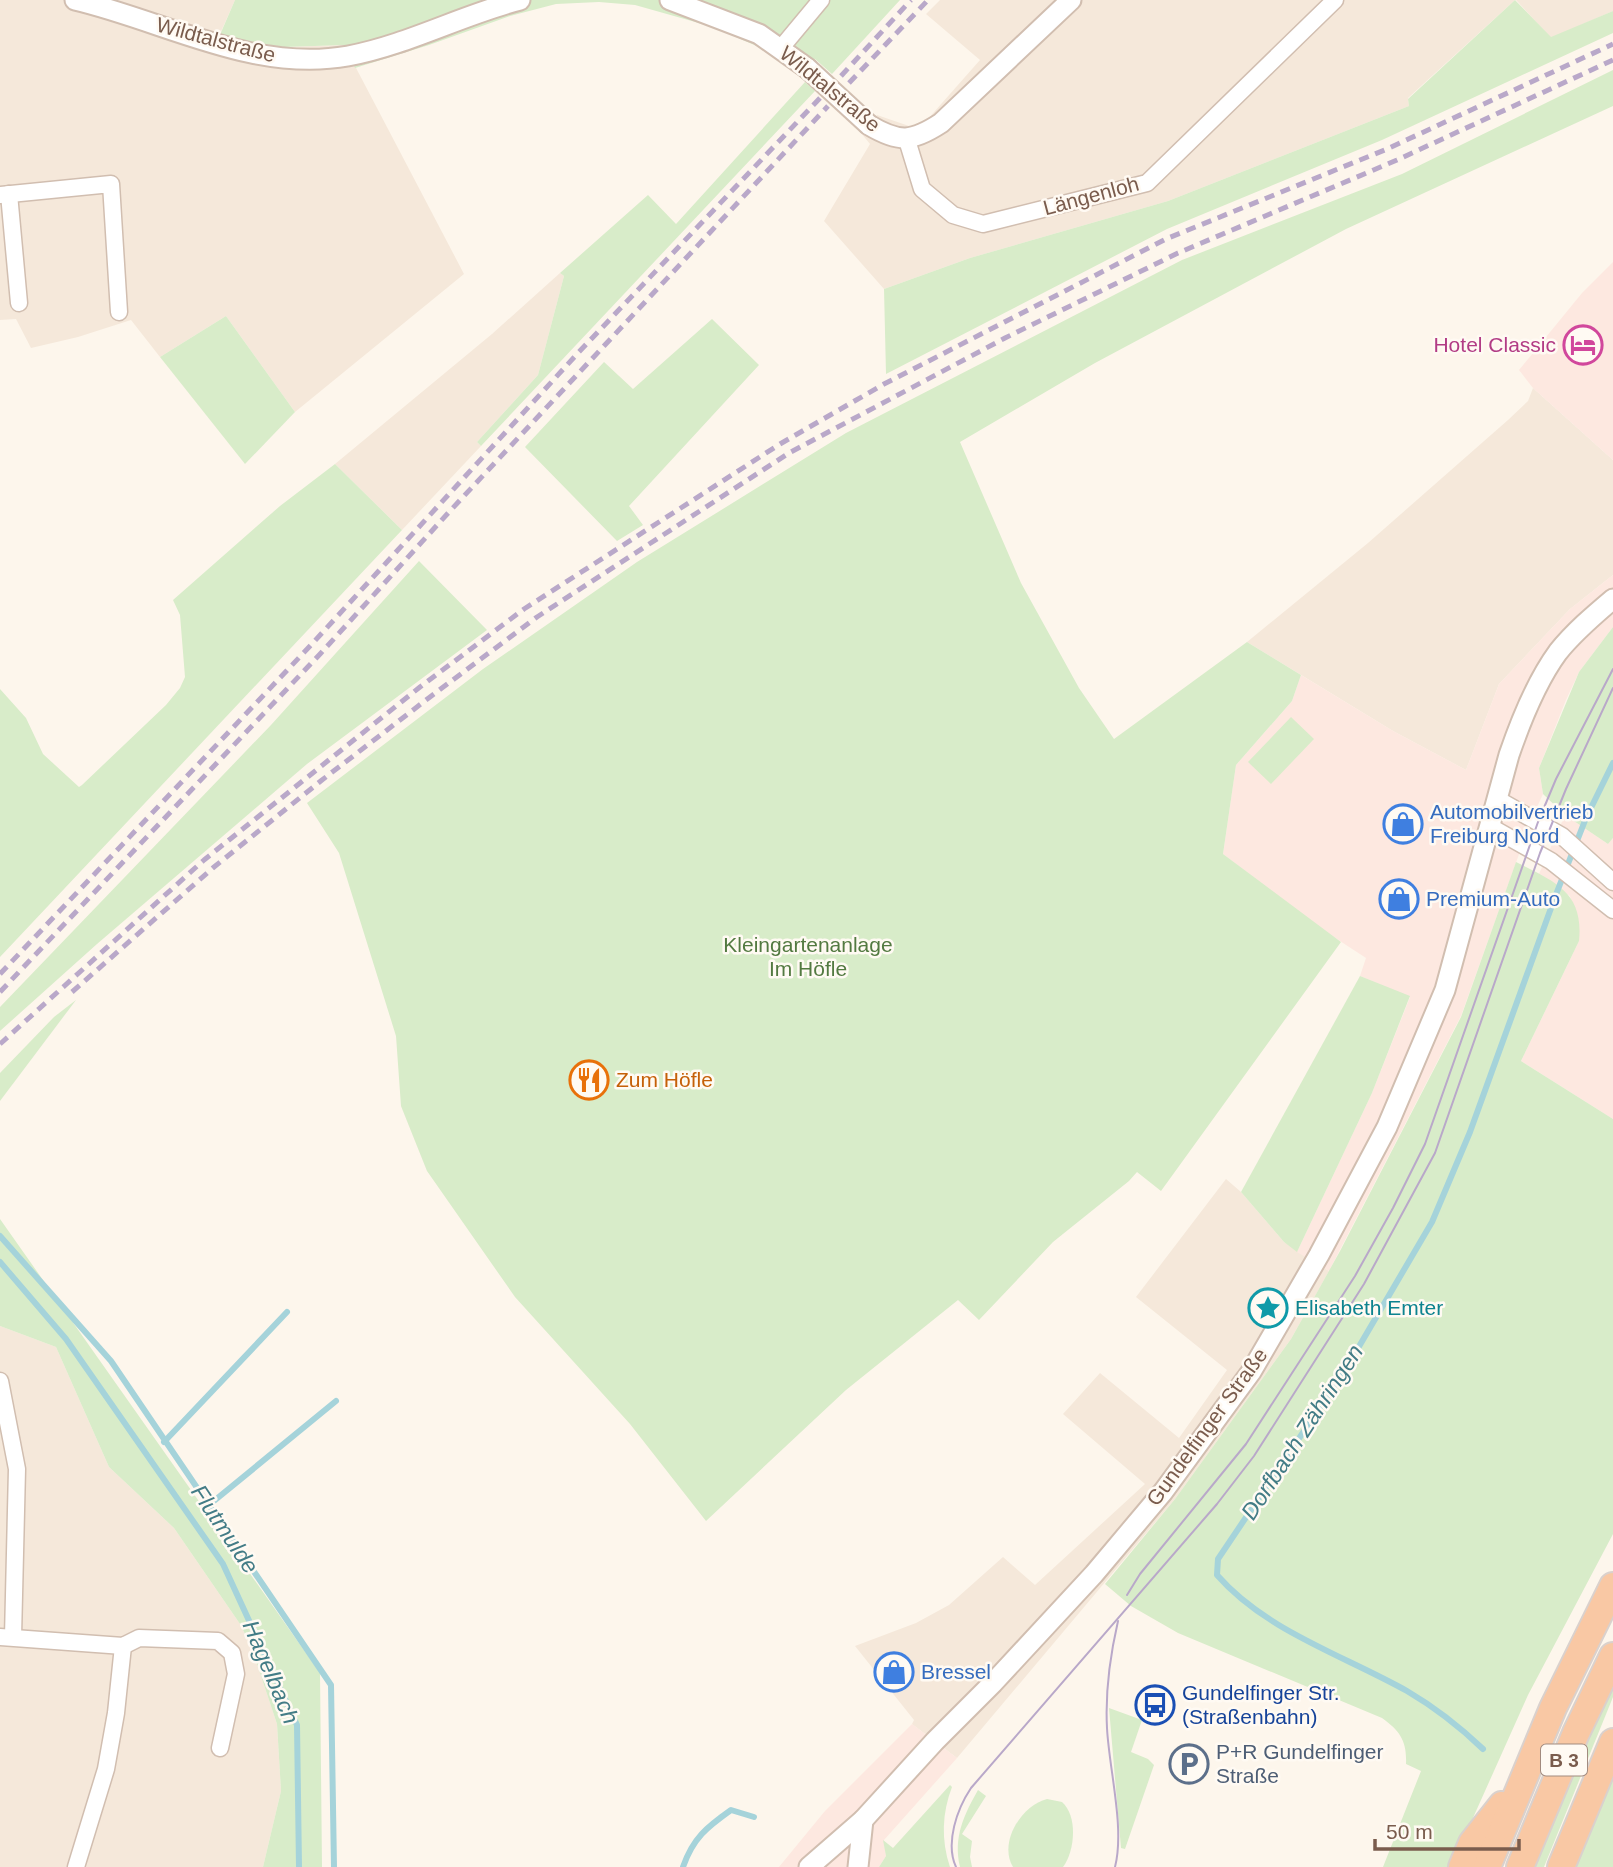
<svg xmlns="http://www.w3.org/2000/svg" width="1613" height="1867" font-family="Helvetica,sans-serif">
  <rect width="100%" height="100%" fill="#fdf6ec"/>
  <g fill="#f5e8da">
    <polygon points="0,0 235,0 219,36 284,47 344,45 464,274 295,412 226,316 160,357 131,320 78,337 31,348 16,319 0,320"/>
    <polygon points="940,0 1515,0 1408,98 1409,106 1168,201 970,258 884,289 824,221 870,144 861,133 877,115 909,126 917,126 927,120 980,60 926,14"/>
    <polygon points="1516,0 1613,0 1613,11 1551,38"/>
    <polygon points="560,273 564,276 538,375 477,442 481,446 402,530 335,464 492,334"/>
    <polygon points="1533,388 1613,460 1613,575 1570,609 1499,684 1466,770 1393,731 1247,642 1368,543 1508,420 1528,401"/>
    <polygon points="1226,1179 1241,1192 1284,1242 1329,1271 1291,1339 1175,1499 957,1758 912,1724 914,1720 855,1646 916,1623 949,1605 1003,1557 1035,1585 1145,1484 1063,1414 1100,1373 1179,1438 1227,1370 1136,1297"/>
    <polygon points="0,1326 56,1347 109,1467 174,1528 240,1624 251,1646 277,1724 281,1791 263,1867 0,1867"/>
  </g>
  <g fill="#fde8e0">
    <polygon points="1613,262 1613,460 1533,388 1519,370 1582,293"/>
    <polygon points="1613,575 1613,627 1579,672 1566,700 1539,768 1543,794 1532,818 1461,1016 1329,1271 1297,1252 1372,1093 1410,997 1360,976 1366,958 1320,928 1223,854 1236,765 1292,701 1301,675 1393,731 1466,770 1499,684 1570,609"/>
    <polygon points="1565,815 1608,844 1613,838 1613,1119 1521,1061 1579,941 1570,896 1539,874"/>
    <polygon points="912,1724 957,1758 884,1840 886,1856 879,1867 779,1867 825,1811"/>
  </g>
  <g fill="#d8ecc9">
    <polygon points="235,0 900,0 832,74 815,59 799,76 770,52 713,27 635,5 599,2 556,4 510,16 429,45 355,68 344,45 284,47 219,37"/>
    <polygon points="1515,0 1551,37 1613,11 1613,33 1382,140 1167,229 886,374 884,289 970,258 1168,201 1409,106 1408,99"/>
    <polygon points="1613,70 1613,106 1346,229 1095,363 960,442 1021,583 1079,688 1114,739 1247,642 1301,675 1292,701 1236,765 1223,854 1341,942 1161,1191 1137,1172 1129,1181 1053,1242 979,1320 958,1300 846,1390 706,1521 630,1424 515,1297 427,1171 401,1106 396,1036 339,853 307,803 483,669 637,562 846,433 1182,260 1402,174"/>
    <polygon points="805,82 815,91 481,446 477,442 538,375 564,276 560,273 648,195 676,224"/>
    <polygon points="226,316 295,412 245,464 160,357"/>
    <polygon points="712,319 759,365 629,506 643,525 617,541 525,447 604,362 633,389"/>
    <polygon points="335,464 402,530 0,957 0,689 26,718 43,754 79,787 82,785 166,705 180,688 185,677 180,615 173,600 280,506"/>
    <polygon points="419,561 487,630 307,764 97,944 0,1031 0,1007 271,725"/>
    <polygon points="1613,627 1613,838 1608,844 1565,815 1543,794 1539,768 1579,672"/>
    <polygon points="1291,717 1314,739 1271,784 1248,762"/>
    <path d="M 1516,862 C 1555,882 1584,892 1579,941 L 1521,1061 L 1613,1119 L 1613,1534 L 1528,1695 L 1451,1867 L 1383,1867 L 1421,1771 L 1406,1764 C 1407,1741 1400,1731 1382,1718 L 1178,1633 L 1131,1606 L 1105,1584 L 1175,1499 L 1291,1339 L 1340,1251 L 1461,1017 Z"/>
    <polygon points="1360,976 1410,996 1372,1093 1297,1252 1284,1242 1241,1192"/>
    <polygon points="76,1000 0,1101 0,1073 54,1017"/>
    <polygon points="0,1219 320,1673 322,1867 263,1867 281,1791 277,1724 251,1646 240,1624 174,1528 109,1467 56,1347 0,1326"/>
    <polygon points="1613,1677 1613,1697 1544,1867 1533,1867"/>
    <polygon points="1109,1708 1142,1720 1131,1752 1148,1759 1154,1765 1125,1849 1121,1848"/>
    <polygon points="1613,1771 1613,1867 1574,1867"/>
    <path d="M 950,1785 L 952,1787 C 942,1813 941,1840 950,1867 L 879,1867 L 886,1856 L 883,1840 L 893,1848 Z"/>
    <path d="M 978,1790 L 986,1796 L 962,1834 L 972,1841 L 970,1857 L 972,1867 L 960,1867 C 953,1837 964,1815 978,1790 Z"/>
    <path d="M 1047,1799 L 1062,1802 C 1078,1816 1075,1851 1063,1867 L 1013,1867 C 998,1842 1022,1805 1047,1799 Z"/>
  </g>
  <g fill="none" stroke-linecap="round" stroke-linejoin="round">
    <g stroke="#a5d3da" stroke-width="6">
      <polyline points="0,1236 111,1361 331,1685 334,1867"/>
      <polyline points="0,1262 66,1339 223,1564 297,1725 299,1867"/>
      <polyline points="164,1442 287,1312"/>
      <polyline points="209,1505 336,1401"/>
      <path d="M 1483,1749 C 1459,1726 1436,1708 1407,1691 C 1343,1655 1266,1631 1217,1575 L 1218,1559 L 1347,1367 L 1432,1222 L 1470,1132 L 1555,897 L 1586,818 L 1613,763"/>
      <path d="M 683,1867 C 693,1838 707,1827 731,1810 L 754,1817"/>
    </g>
    <g stroke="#d1beb0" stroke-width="19">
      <g id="minor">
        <polyline points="781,48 821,0"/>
        <polyline points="907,140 922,189 953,215 983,224 1147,183 1335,0"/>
        <polyline points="9,194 19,303"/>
        <polyline points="0,195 111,184 119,312"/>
        <polyline points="1497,799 1562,836 1613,882"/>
        <polyline points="1489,826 1551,861 1613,910"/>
        <polyline points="0,1381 17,1469 13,1637"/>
        <polyline points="0,1637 123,1646 139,1638 218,1641 232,1653 236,1674 220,1748"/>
        <polyline points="76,1867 106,1769 116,1713 123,1646"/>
      </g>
    </g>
    <g stroke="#d1beb0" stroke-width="23">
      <g id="tertiary">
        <path d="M 75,0 C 165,21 253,73 348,56 C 407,45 462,15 520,0"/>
        <polyline points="670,0 759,34 807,68"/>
        <path d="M 869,125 C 899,143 912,142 941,123 L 1071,0"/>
        <path d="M 809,1867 L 863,1820 L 935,1741 L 993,1683 L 1094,1574 L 1163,1492 L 1251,1372 L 1319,1255 L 1387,1127 L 1445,990 L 1509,755 C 1521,720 1536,682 1558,652 C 1574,632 1594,615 1613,599"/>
        <polyline points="858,1867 863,1820"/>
      </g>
    </g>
    <g stroke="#dad1cd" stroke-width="30">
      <g id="trunk">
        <polyline points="1462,1867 1472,1843 1502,1805"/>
        <polyline points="1487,1867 1553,1708 1613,1586"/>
        <polyline points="1520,1867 1576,1733 1613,1656"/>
        <polyline points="1561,1867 1613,1742"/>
      </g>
    </g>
    <use href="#minor" stroke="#fff" stroke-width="16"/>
    <use href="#tertiary" stroke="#fff" stroke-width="19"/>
    <use href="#trunk" stroke="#f9c8a4" stroke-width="26"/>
    <g stroke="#b9a8c9" stroke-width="2">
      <polyline points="1127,1595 1140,1574 1246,1444 1355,1276 1393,1208 1425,1144 1538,822 1556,779 1613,669"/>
      <path d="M 956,1867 C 945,1843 957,1809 971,1788 L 1217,1504 L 1254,1456 L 1364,1284 L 1435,1153 L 1540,853 L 1566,789 L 1613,688"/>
      <path d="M 1115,1867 C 1125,1828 1109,1769 1107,1728 C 1105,1691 1110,1656 1118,1621"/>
    </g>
    <g stroke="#b9a8c9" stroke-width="5" stroke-dasharray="10 7" stroke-linecap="butt">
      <polyline points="841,76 911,0"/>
      <polyline points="849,83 928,0"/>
      <polyline points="0,974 311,645 578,353 820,98"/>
      <polyline points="0,992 321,653 449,512 828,106"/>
      <polyline points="72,992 214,867 322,780 430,697 537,617 789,453 1005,338 1178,253 1397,160 1613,60"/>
      <polyline points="0,1044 204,860 420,687 524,609 780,444 884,384 1166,239 1387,149 1613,44"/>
    </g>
    <g stroke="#d1beb0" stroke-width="23" stroke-linecap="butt">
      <polyline id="tertiary-bridge" points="807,68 869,125"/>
    </g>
    <use href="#tertiary-bridge" stroke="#fff" stroke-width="19"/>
  </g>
  <defs>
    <g id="hotel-ring" transform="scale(2.0125)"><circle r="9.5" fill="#fffaf3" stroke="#d1479c" stroke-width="1.5"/><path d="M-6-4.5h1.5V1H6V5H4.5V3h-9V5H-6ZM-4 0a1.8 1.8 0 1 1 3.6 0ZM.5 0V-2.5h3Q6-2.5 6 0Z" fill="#d1479c"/></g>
    <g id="shop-ring" transform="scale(2.0125)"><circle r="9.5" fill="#fffaf3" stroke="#3f7fe0" stroke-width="1.5"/><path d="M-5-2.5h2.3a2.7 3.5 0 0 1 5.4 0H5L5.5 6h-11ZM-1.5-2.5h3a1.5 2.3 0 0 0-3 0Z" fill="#3f7fe0"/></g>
    <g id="restaurant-ring" transform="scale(2.0125)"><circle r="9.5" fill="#fffaf3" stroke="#e8710a" stroke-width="1.5"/><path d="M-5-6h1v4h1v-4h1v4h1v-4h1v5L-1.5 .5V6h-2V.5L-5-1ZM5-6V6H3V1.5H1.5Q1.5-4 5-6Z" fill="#e8710a"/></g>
    <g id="sight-ring" transform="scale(2.0125)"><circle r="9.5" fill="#fffaf3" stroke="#0f9aa8" stroke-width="1.5"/><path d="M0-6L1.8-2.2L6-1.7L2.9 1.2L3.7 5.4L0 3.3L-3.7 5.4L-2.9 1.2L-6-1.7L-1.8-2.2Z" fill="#0f9aa8"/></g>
    <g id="bus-ring" transform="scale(2.0125)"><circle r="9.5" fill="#fffaf3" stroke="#1a4fb4" stroke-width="1.5"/><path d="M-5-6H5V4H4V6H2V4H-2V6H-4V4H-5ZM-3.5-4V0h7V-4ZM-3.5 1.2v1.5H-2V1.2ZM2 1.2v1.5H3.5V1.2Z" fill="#1a4fb4"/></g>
    <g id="parking-ring" transform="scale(2.0125)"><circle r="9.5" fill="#fffaf3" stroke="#5c6f8a" stroke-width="1.5"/><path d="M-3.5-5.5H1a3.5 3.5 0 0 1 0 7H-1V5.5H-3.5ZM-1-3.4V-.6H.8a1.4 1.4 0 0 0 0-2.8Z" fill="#5c6f8a"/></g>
  </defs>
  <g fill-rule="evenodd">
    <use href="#hotel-ring" x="1583" y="345"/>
    <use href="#shop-ring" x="1403" y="824"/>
    <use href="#shop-ring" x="1399" y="899"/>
    <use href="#restaurant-ring" x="589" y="1080"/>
    <use href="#sight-ring" x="1268" y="1308"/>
    <use href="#shop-ring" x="894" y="1672"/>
    <use href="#bus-ring" x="1155" y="1705"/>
    <use href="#parking-ring" x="1189" y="1764"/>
  </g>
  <g text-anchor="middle" stroke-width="5" stroke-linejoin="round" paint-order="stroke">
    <rect fill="#fffaf3" stroke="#a28b7f" stroke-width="2" x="1541" y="1744.5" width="46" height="31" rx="5"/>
    <g font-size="19" font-weight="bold" fill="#7a5c4d">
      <text x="1564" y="1767">B 3</text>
    </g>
    <g font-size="21" fill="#7a5c4d" stroke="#fffaf3">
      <text transform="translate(216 40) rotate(15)" y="7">Wildtalstraße</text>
      <text transform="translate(830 89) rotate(39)" y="7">Wildtalstraße</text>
      <text transform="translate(1091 196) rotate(-15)" y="7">Längenloh</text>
      <text transform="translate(1207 1427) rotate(-54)" y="7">Gundelfinger Straße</text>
    </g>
    <g font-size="21" fill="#b23c85" stroke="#fffaf3" text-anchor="end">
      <text x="1556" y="352">Hotel Classic</text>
    </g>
    <g font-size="21" fill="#366cbe" stroke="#fffaf3" text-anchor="start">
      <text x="1430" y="819">Automobilvertrieb<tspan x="1430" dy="24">Freiburg Nord</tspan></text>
      <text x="1426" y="906">Premium-Auto</text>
      <text x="921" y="1679">Bressel</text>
    </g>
    <g font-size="21" fill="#537a41" stroke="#fffaf3">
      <text x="808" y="952">Kleingartenanlage<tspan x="808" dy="24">Im Höfle</tspan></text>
    </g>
    <g font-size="21" fill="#c56008" stroke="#fffaf3" text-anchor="start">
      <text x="616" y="1087">Zum Höfle</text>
    </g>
    <g font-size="21" fill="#0d838f" stroke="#fffaf3" text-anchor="start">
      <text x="1295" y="1315">Elisabeth Emter</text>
    </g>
    <g font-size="21" fill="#164399" stroke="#fffaf3" text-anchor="start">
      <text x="1182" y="1700">Gundelfinger Str.<tspan x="1182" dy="24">(Straßenbahn)</tspan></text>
    </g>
    <g font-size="21" fill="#4e5e75" stroke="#fffaf3" text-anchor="start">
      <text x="1216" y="1759">P+R Gundelfinger<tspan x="1216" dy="24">Straße</tspan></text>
    </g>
    <g font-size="23" font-style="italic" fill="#437c86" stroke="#fffaf3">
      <text transform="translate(1302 1432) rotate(-57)" y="8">Dorfbach Zähringen</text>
      <text transform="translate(225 1529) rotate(56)" y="8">Flutmulde</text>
      <text transform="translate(271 1672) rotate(67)" y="8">Hagelbach</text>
    </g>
  </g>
  <path d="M1375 1839v10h144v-10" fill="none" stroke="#7a5c4d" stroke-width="3.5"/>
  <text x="1386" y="1839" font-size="21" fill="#7a5c4d" stroke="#fffaf3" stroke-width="5" paint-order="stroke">50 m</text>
</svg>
